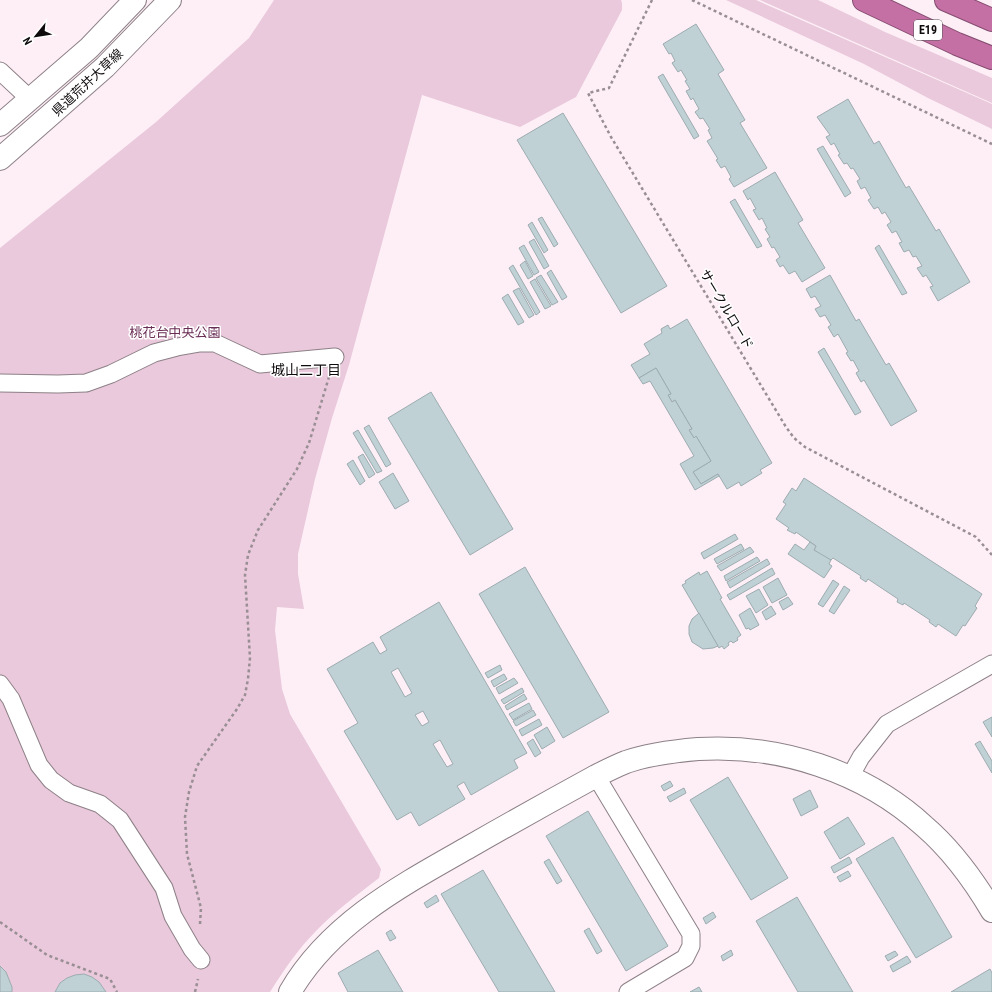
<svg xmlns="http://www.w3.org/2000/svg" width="992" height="992" font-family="'Roboto Condensed','Noto Sans JP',sans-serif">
  <rect width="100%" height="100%" fill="#feeff7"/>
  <g fill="#e9c9db">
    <path d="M 274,0 L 621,0 L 622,3 L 622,10 L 576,97 L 520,127 L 422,95 L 349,365 L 332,418 L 315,479 L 298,554 L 298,574 L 304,609 L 277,607 L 275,630 L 282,689 L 290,714 L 381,869 L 379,878 C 357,895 335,911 316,931 C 298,949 284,970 270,992 L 0,992 L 0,248 L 156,122 L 249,38 Z"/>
    <polygon points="726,0 756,0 992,104 992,129 928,98 864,64"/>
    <polygon points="760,0 818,0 885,32 992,78 992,103"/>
  </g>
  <g fill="#c0d1d5" stroke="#9cacb0" fill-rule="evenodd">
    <polygon points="696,24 724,70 718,74 745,120 740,123 767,168 734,187 729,179 731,177 725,166 721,168 716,160 718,159 707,141 712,138 708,130 710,129 703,118 700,119 695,112 699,109 693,98 691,100 686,91 690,89 685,81 687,80 681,70 678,72 672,63 675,61 671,53 669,54 663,44"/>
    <polygon points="663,74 699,136 694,139 658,77"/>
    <polygon points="848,99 874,144 879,141 906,188 909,186 936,231 939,229 970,282 938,301 930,287 933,286 926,275 923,277 917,268 922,266 916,256 913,257 909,250 904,252 899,243 902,242 896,231 892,233 887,225 891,222 885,212 882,214 878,207 874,209 868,200 871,198 865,187 861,189 857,181 860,179 853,168 851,169 847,163 844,164 838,155 840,154 834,143 831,145 826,137 830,135 817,117"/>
    <polygon points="563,113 667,286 621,313 517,140"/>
    <polygon points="823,146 851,193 845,197 817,149"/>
    <polygon points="775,172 803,220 798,223 825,268 802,282 795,271 789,274 783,265 780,267 776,260 780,257 774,247 772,248 767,239 770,237 765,229 767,228 762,218 759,220 753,210 756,209 750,198 748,200 743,191"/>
    <polygon points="735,199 762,246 757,248 730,202"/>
    <polygon points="542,217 558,244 554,247 538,219"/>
    <polygon points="532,222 548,250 544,253 528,225"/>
    <polygon points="534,239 549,266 544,269 529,242"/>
    <polygon points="524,245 539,272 534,275 519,248"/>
    <polygon points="879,245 907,293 902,295 875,248"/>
    <polygon points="525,261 533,276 528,279 520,265"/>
    <polygon points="513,265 540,312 536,315 509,268"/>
    <polygon points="551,270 567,297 562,300 547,273"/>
    <polygon points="541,275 558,302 552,305 536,278"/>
    <polygon points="830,275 856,321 859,319 886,365 889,363 917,411 891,426 864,380 861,382 856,373 859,371 853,360 851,361 846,353 848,352 838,334 834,337 828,327 831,325 825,315 820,317 815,309 821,306 815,296 811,298 806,289"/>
    <polygon points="535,279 551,306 545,309 530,282"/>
    <polygon points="519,288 534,315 529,318 513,291"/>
    <polygon points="508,294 524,322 518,325 502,298"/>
    <polygon points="687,319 772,463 760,470 762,473 741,486 739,482 727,489 718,474 701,484 693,472 711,461 696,436 694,438 689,430 692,429 675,400 672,402 668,395 671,394 656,368 639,378 631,365 650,354 644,344 662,333 661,329 668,325 670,329"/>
    <polygon points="824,348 861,412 855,415 818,352"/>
    <polygon points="656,368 671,394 668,395 672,402 675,400 692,429 689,430 694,438 696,436 711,461 693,472 701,484 718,474 719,476 695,490 680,464 694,456 650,381 643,384 639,378"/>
    <polygon points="431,392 513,529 470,555 388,418"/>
    <polygon points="369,425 391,464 386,467 364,428"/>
    <polygon points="358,430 382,471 377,473 353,433"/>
    <polygon points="363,454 375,474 369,478 358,457"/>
    <polygon points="353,460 365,481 360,485 347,464"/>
    <polygon points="393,473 409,501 395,509 379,482"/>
    <polygon points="804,478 982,594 975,606 977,608 965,626 963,625 956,636 938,624 936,627 929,622 930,620 904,603 903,605 897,602 898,599 868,579 866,582 860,578 861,576 833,558 831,560 825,558 814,550 816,546 796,532 795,534 787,530 789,528 776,519 786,504 783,502 792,488 796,491"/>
    <polygon points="735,534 738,539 704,559 701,553"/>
    <polygon points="810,542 816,546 814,550 831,560 829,564 832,566 824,578 788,554 795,544 804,550"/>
    <polygon points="741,544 744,549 717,564 714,559"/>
    <polygon points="750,547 754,552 721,571 717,566"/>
    <polygon points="757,557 760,561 726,581 724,576"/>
    <polygon points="767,559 770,564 730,588 727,582"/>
    <polygon points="525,567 609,712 563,738 479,594"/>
    <polygon points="772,568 775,574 730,600 727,595"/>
    <polygon points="707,571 722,598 720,599 741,635 737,638 738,640 733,643 731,641 728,643 729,645 724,649 722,646 719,648 682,585 686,583 685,581 699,572 700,575"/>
    <polygon points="778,578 787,595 772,603 763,587"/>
    <polygon points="833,580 839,584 823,607 818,604"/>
    <polygon points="844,586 850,590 834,614 829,611"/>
    <polygon points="759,589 768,605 756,613 746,596"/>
    <polygon points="788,597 793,604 783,610 779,602"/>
    <path d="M 439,602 L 527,753 L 514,760 L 518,768 L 471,795 L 464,782 L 457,786 L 465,799 L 419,826 L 411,812 L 397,820 L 344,731 L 358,723 L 327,669 L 373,642 L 380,654 L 387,650 L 380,637 ZM 398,668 L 412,693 L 405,697 L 391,672 ZM 423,711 L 429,722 L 422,726 L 415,715 ZM 440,740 L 453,764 L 447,767 L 433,744 Z"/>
    <polygon points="771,606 776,614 766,620 762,612"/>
    <polygon points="750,608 759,625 750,630 749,628 746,629 739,615"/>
    <polygon points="699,613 718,646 713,648 703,649 692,642 689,634 689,626 692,619"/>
    <polygon points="500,665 502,670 488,678 485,673"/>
    <polygon points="504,674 507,679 494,687 491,681"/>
    <polygon points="514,678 518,683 499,694 496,688"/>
    <polygon points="522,688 524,692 504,704 501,700"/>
    <polygon points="524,694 527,699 507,710 505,706"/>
    <polygon points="529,703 532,709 513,720 509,714"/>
    <polygon points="533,710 536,715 516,726 513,721"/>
    <polygon points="992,717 992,737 983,722"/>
    <polygon points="539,719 542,725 522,736 519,730"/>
    <polygon points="547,727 555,741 542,749 534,735"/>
    <polygon points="533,739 541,753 535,757 527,743"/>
    <polygon points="980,741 992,761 992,773 975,744"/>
    <polygon points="728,777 788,878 751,900 690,800"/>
    <polygon points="670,781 673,786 664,791 661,786"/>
    <polygon points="684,788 686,793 670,802 667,797"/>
    <polygon points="810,790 818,807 801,816 793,799"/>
    <polygon points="588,811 668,946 626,971 546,836"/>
    <polygon points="848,817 865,844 840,859 824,832"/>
    <polygon points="893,837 952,937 916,958 856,859"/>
    <polygon points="849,857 852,863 834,873 831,867"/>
    <polygon points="549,859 562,881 557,884 544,862"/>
    <polygon points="483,870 555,992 499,992 441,894"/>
    <polygon points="848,871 851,876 840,882 837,877"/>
    <polygon points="436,895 439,901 427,908 424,903"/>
    <polygon points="797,897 853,992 798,992 756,921"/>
    <polygon points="713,912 716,917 706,924 703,918"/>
    <polygon points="589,928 602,951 597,954 584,931"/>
    <polygon points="391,930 396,938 390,941 386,933"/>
    <polygon points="378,950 403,992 348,992 338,973"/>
    <polygon points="731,950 733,955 723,961 721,956"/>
    <polygon points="895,951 898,955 888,961 885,956"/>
    <polygon points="907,956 911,962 893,972 890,966"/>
    <polygon points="0,966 6,972 12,987 12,992 0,992"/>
    <polygon points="990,969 992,973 992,992 951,992"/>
    <polygon points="84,974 92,977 99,982 106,992 55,992 60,983 67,978 75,975"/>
    <polygon points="699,987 702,992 690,992"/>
  </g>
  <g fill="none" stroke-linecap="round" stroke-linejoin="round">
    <g stroke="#8d8087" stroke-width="19">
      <g id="street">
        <polyline points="0,71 30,99"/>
        <polyline points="0,383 58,384 86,383 111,374 154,353 177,347 200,343 215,343 260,364 335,357"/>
        <polyline points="0,684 11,699 39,765 51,780 69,793 100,804 120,820 164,888 173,916 192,949 201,960"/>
        <polyline points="596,776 691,934 691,946 685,958 628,992"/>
        <polyline points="850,777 861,757 887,724 992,664"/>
      </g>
    </g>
    <g stroke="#8d8087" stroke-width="24">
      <g id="secondary">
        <polyline points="0,125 89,48 135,0"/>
        <polyline points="0,159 105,67 170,0"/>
        <path d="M 290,992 C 330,923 402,885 469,847 C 511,823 554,799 596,776 C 606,771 616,766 626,762 C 649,754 675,751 698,749 C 779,744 864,771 924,826 C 952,850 973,879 992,911"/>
      </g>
    </g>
    <g stroke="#854d70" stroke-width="24">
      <g id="highway">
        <polyline points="864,0 957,44 992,58"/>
        <polyline points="946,0 992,20"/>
      </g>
    </g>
    <g stroke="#998e94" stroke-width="2.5" stroke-dasharray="3 3" stroke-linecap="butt">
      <polyline points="652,0 609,88 588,93 611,137 786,427 794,438 805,447 976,537 992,555"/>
      <polyline points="692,0 992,144"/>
      <polyline points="0,922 47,955 110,979 117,992"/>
      <polyline points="200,924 201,908 187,854 185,817 189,792 197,766 237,709 245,695 248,679 250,658 245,575 248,555 258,530 297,469 309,443 329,377"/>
      <polyline points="195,992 198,979"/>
    </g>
    <use href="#street" stroke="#fff" stroke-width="17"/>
    <use href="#secondary" stroke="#fff" stroke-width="22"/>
    <use href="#highway" stroke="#c570a5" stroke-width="22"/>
  </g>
  <g text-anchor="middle" stroke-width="3" stroke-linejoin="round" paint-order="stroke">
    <rect fill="#fff" stroke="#575456" stroke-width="1" x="914" y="20" width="28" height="20" rx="3"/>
    <g font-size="12" font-weight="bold" fill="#0f0b0d">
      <text x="928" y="34">E19</text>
    </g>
    <g font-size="13" fill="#0f0b0d" stroke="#fff">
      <text transform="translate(87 82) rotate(-43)" y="5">県道荒井大草線</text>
      <text transform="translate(727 309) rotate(59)" y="5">サークルロード</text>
    </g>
    <g font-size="13" fill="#692c54" stroke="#fff">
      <text x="175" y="337">桃花台中央公園</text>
    </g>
    <g font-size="14" fill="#0f0b0d" stroke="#fff">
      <text x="306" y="375">城山二丁目</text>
    </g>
  </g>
  <g transform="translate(36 36) rotate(240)" stroke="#ffffff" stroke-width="3" paint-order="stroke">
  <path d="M0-3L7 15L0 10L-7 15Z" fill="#0f0b0d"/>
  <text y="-6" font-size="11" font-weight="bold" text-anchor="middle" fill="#0f0b0d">N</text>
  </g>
</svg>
